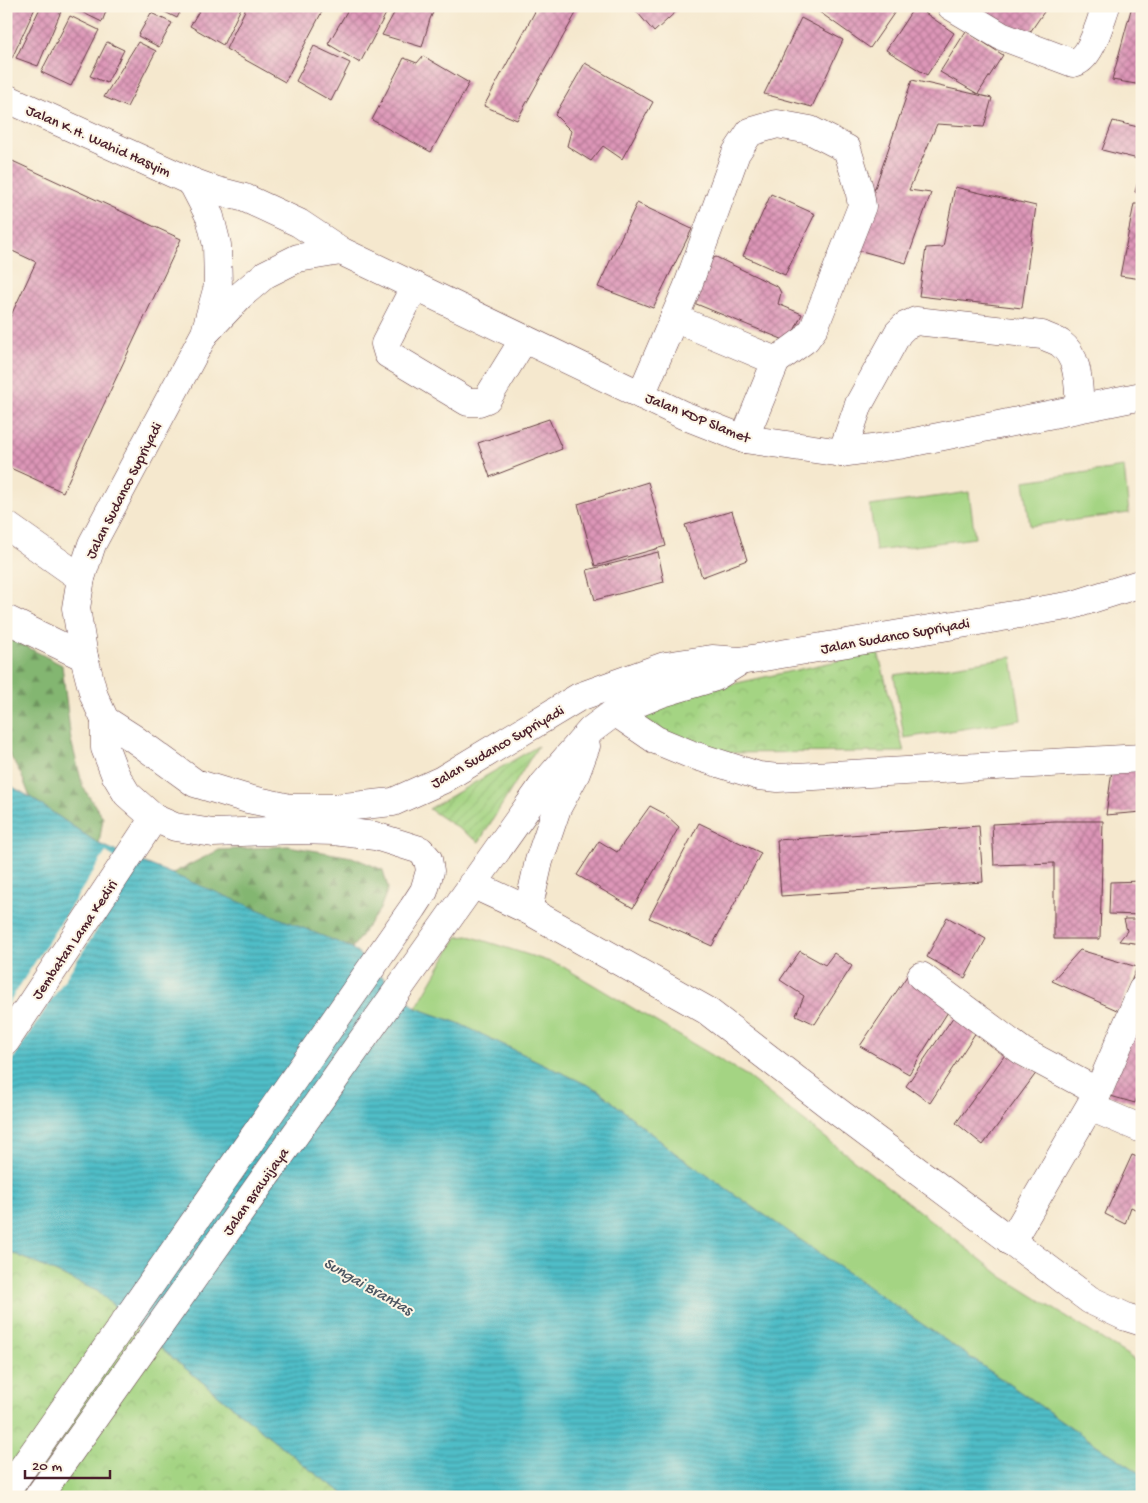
<svg xmlns="http://www.w3.org/2000/svg" width="1148" height="1503" font-family="'Gochi Hand',sans-serif">
  <defs>
    <pattern id="forest-firs" width="22" height="20" patternUnits="userSpaceOnUse" patternTransform="scale(1.25)"><rect width="22" height="20" fill="#83b671"/><path d="M5 1l3.5 6h-7zM16 11l3.5 6h-7z" fill="#6d935d"/></pattern>
    <pattern id="park-crowns" width="20" height="18" patternUnits="userSpaceOnUse" patternTransform="scale(1.25)"><rect width="20" height="18" fill="#a4d483"/><path d="M2 6a3 3 0 1 1 6 0M12 15a3 3 0 1 1 6 0" fill="none" stroke="#8fb671"/></pattern>
    <pattern id="garden-furrows" width="10" height="10" patternUnits="userSpaceOnUse" patternTransform="scale(1.25)"><rect width="10" height="10" fill="#a4d483"/><path d="M-1 1l2-2M0 10L10 0M9 11l2-2" fill="none" stroke="#8fb671"/></pattern>
    <pattern id="water-rules" width="6" height="5" patternUnits="userSpaceOnUse" patternTransform="scale(1.25)"><rect width="6" height="5" fill="#4fbdc7"/><path d="M0 2.5h6" fill="none" stroke="#4499a2"/></pattern>
    <pattern id="building-cross-hatch" width="8" height="8" patternUnits="userSpaceOnUse" patternTransform="scale(1.25)"><rect width="8" height="8" fill="#dd96b8"/><path d="M0 0l8 8M0 8l8-8" fill="none" stroke="#b57a96"/></pattern>
  </defs>
  <rect width="100%" height="100%" fill="#fcf5e5"/>
  <filter id="ink" filterUnits="userSpaceOnUse"><feTurbulence type="fractalNoise" baseFrequency=".02" numOctaves="2"/><feDisplacementMap in="SourceGraphic" scale="10" xChannelSelector="R" yChannelSelector="G"/><feConvolveMatrix kernelMatrix="1 2 1 2 8 2 1 2 1" color-interpolation-filters="sRGB"/></filter>
  <filter id="wash" filterUnits="userSpaceOnUse"><feTurbulence type="fractalNoise" baseFrequency=".0096" numOctaves="4" result="noise"/><feDisplacementMap in="SourceGraphic" scale="20" xChannelSelector="R" yChannelSelector="G"/><feGaussianBlur stdDeviation="1.12" result="paint"/><feColorMatrix in="noise" values="0 0 0 0 0 0 0 0 0 0 0 0 0 0 0 0 0 1.4 0 .05"/><feComposite in="paint" operator="in"/></filter>
  <g filter="url(#wash)">
    <rect width="100%" height="100%" fill="#f5e8ce"/>
    <g fill="#a4d483" stroke="#777a57">
      <polygon points="1124,467 1129,513 1030,526 1024,481"/>
      <polygon points="969,492 975,538 876,551 870,506"/>
      <polygon points="1012,657 1021,720 904,738 894,675"/>
      <polygon points="469,936 560,965 744,1074 1003,1277 1129,1356 1142,1366 1142,1474 1101,1448 675,1153 598,1090 458,1023 416,1008 457,937"/>
    </g>
    <g fill="url(#forest-firs)" stroke="#666a4e">
      <polygon points="6,636 62,665 71,740 83,787 103,818 99,844 30,797 21,774 6,749"/>
      <polygon points="288,846 352,857 383,870 388,888 380,909 352,948 169,875 219,850"/>
    </g>
    <g fill="url(#park-crowns)" stroke="#777a57">
      <polygon points="878,652 904,752 697,753 638,716 660,700"/>
      <polygon points="6,1250 97,1291 175,1360 313,1472 349,1497 6,1497"/>
    </g>
    <polygon fill="url(#garden-furrows)" stroke="#777a57" points="538,746 479,842 429,809"/>
    <polygon fill="url(#water-rules)" stroke="#4c6e79" points="6,783 30,797 99,844 352,948 416,1008 458,1023 598,1090 675,1153 1101,1448 1142,1474 1142,1497 349,1497 313,1472 175,1360 97,1291 6,1250"/>
    <polygon fill="#f5e8ce" points="106,852 135,871 6,1070 6,1007"/>
    <g id="blocks">
      <g fill="url(#building-cross-hatch)">
        <polygon points="7,6 36,6 12,58 6,56"/>
        <polygon points="41,6 56,6 62,9 38,66 16,58"/>
        <polygon points="69,6 108,6 102,22"/>
        <polygon points="153,6 183,6 177,18"/>
        <polygon points="202,6 242,6 223,45 190,26"/>
        <polygon points="247,6 325,6 285,82 226,49"/>
        <polygon points="350,6 390,6 360,63 328,44"/>
        <polygon points="398,6 436,6 430,19 422,47 382,35"/>
        <polygon points="538,6 580,6 517,120 484,106"/>
        <polygon points="632,6 682,6 654,32"/>
        <polygon points="811,6 899,6 870,48"/>
        <polygon points="915,6 954,33 927,75 886,50"/>
        <polygon points="980,6 1048,6 1026,38 979,8"/>
        <polygon points="1132,6 1142,6 1142,85 1112,80"/>
        <polygon points="151,13 172,23 159,47 138,36"/>
        <polygon points="70,16 99,30 71,86 41,72"/>
        <polygon points="801,18 843,40 812,107 764,94"/>
        <polygon points="966,31 1003,55 978,94 940,72"/>
        <polygon points="107,42 124,50 107,83 90,76"/>
        <polygon points="138,42 156,51 127,107 104,97"/>
        <polygon points="314,46 350,63 331,101 296,81"/>
        <polygon points="423,56 469,83 431,152 372,120 404,58 417,63"/>
        <polygon points="585,63 653,102 622,159 603,146 591,161 567,146 571,131 555,115"/>
        <polygon points="912,80 992,98 984,127 937,124 909,190 931,193 906,263 854,249"/>
        <polygon points="1113,121 1142,128 1142,160 1102,150"/>
        <polygon points="6,158 181,239 63,492 6,466 6,326 36,262 6,248"/>
        <polygon points="1141,171 1142,171 1142,194 1135,192"/>
        <polygon points="955,187 1036,206 1022,308 919,296 926,248 943,247"/>
        <polygon points="771,194 815,214 785,275 743,256"/>
        <polygon points="637,203 692,229 653,308 598,287"/>
        <polygon points="1134,204 1142,204 1142,279 1120,276"/>
        <polygon points="716,257 778,287 781,293 778,304 802,314 789,342 689,301 703,263"/>
        <polygon points="549,419 562,449 490,477 478,443"/>
        <polygon points="648,482 666,546 595,566 578,504"/>
        <polygon points="732,511 747,560 702,577 685,525"/>
        <polygon points="658,552 664,582 595,600 587,570"/>
        <polygon points="1112,770 1142,770 1142,812 1106,815"/>
        <polygon points="650,806 665,814 679,827 633,908 577,875 599,841 617,852"/>
        <polygon points="1055,821 1103,821 1100,939 1054,939 1054,863 994,865 992,824"/>
        <polygon points="699,823 761,853 712,946 649,918"/>
        <polygon points="979,826 983,882 781,896 777,840"/>
        <polygon points="1140,855 1142,855 1142,877 1139,877"/>
        <polygon points="1142,881 1142,915 1109,914 1110,882"/>
        <polygon points="947,917 986,939 965,978 927,957"/>
        <polygon points="1124,919 1142,919 1142,944 1119,941 1127,931"/>
        <polygon points="1080,950 1137,967 1119,1011 1052,981"/>
        <polygon points="800,951 825,965 834,953 852,966 815,1024 796,1015 804,996 780,980"/>
        <polygon points="907,976 951,1007 909,1074 860,1046"/>
        <polygon points="956,1013 978,1029 930,1103 906,1086"/>
        <polygon points="1135,1027 1142,1029 1142,1084 1135,1103 1107,1095"/>
        <polygon points="1007,1052 1037,1072 983,1145 956,1123"/>
        <polygon points="1132,1155 1142,1159 1142,1200 1137,1210 1131,1207 1125,1224 1105,1214"/>
      </g>
    </g>
  </g>
  <g filter="url(#ink)">
    <use href="#blocks" fill-opacity="0" stroke="#643d43" stroke-width="1"/>
    <g fill="none" stroke-linecap="round" stroke-linejoin="round">
      <g stroke="#643d43" stroke-width="29">
        <g id="minor">
          <path d="M 951,6 L 1001,36 L 1073,63 C 1091,60 1100,22 1106,6"/>
          <polyline points="415,286 385,344 388,354 468,402 479,402 487,399 524,339"/>
          <polyline points="674,318 776,361"/>
          <polyline points="641,395 687,288 736,153 750,132 777,124 810,130 847,149 859,188 862,206 814,328 806,339 776,361 744,439"/>
          <path d="M 842,453 L 859,404 L 898,333 L 905,326 L 916,321 L 1042,335 C 1048,338 1055,340 1060,343 C 1080,358 1078,385 1080,408"/>
          <polyline points="6,525 81,578"/>
          <polyline points="6,619 84,657"/>
          <polyline points="615,712 656,740 690,754 759,776 778,778 1142,758"/>
          <polyline points="472,884 528,910 706,1010 833,1108 1090,1300 1126,1317 1142,1322"/>
          <polyline points="921,976 1022,1051 1098,1092"/>
          <polyline points="6,1041 154,818"/>
          <polyline points="1090,1107 1142,1129"/>
          <polyline points="1011,1242 1098,1092 1142,990"/>
        </g>
      </g>
      <g stroke="#643d43" stroke-width="29">
        <g id="major">
          <polyline points="6,98 192,182 214,190 245,198 299,223 341,251 683,415 744,439 842,453 899,445 1142,396"/>
          <polyline points="192,182 210,217 217,245 218,286 205,333 92,544 81,578 76,608 84,657 94,696 105,720 133,738 195,783 248,799 290,808 334,808 393,802 442,780 579,697 665,666 712,659 740,661 1073,605 1142,583"/>
          <polyline points="208,330 240,296 266,274 298,258 341,251"/>
          <polyline points="528,910 539,861 557,808 576,773 586,746"/>
          <polyline points="6,1492 413,908 424,891 430,871 428,859 420,850 375,836 334,831 294,830 213,833 175,827 154,818 127,794 115,774 105,748 105,720"/>
          <polyline points="38,1497 544,784 591,730 615,712 662,693 715,677 739,662"/>
        </g>
      </g>
      <use href="#minor" stroke="#fff" stroke-width="28"/>
      <use href="#major" stroke="#fff" stroke-width="28"/>
    </g>
  </g>
  <g text-anchor="middle" stroke-width="4" stroke-linejoin="round" paint-order="stroke">
    <g font-size="15" fill="#4a1f2b" stroke="#fcf5e5">
      <text transform="translate(99 140) rotate(24)" y="5">Jalan K.H. Wahid Hasyim</text>
      <text transform="translate(698 417) rotate(22)" y="5">Jalan KDP Slamet</text>
      <text transform="translate(123 490) rotate(-63)" y="5">Jalan Sudanco Supriyadi</text>
      <text transform="translate(895 635) rotate(-10)" y="5">Jalan Sudanco Supriyadi</text>
      <text transform="translate(497 746) rotate(-30)" y="5">Jalan Sudanco Supriyadi</text>
      <text transform="translate(74 939) rotate(-56)" y="5">Jembatan Lama Kediri</text>
      <text transform="translate(255 1191) rotate(-55)" y="5">Jalan Brawijaya</text>
    </g>
    <g font-size="16" font-style="italic" fill="#4c5662" stroke="#fcf5e5">
      <text transform="translate(369 1285) rotate(30)" y="6">Sungai Brantas</text>
    </g>
  </g>
  <rect width="1148" height="1503" fill="none" stroke="#fcf5e5" stroke-width="25"/>
  <path d="M25 1470v8h85v-8" fill="none" stroke="#4a1f2b" stroke-width="2.5"/>
  <text x="32" y="1470" font-size="15" fill="#4a1f2b" stroke="#fcf5e5" stroke-width="4" paint-order="stroke">20 m</text>
</svg>
